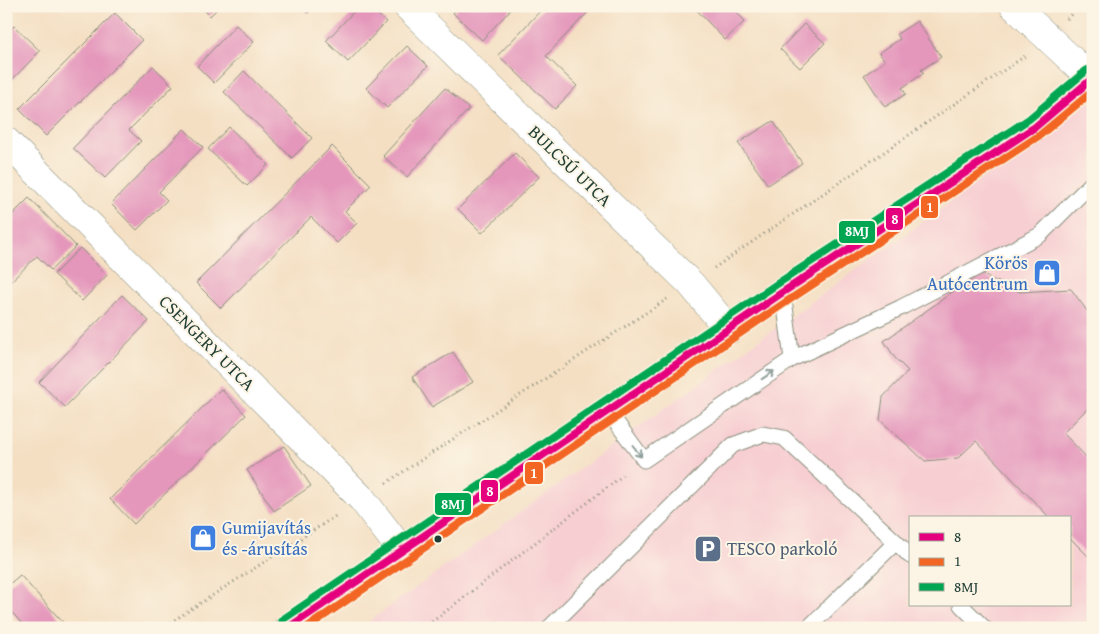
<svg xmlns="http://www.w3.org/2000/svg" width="1099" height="634" font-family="'Gentium Book Plus',serif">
  <rect width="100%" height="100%" fill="#fcf5e5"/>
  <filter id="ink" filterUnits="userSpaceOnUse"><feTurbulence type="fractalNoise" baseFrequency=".02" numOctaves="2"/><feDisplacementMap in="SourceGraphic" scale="10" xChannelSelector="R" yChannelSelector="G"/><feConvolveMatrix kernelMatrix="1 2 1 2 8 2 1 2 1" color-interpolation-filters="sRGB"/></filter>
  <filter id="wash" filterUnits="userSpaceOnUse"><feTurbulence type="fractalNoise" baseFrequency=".0096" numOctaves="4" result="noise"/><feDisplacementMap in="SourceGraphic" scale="20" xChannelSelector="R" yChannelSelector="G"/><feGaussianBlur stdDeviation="1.12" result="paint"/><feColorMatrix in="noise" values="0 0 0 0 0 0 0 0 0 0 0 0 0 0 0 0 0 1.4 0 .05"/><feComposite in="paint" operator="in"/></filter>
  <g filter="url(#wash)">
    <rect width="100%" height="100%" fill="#f4dfc3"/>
    <path fill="#f7cfd3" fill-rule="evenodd" d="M 1089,102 L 1093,106 L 1093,628 L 360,628 ZM 910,518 L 1070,518 L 1070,605 L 910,605 Z"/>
    <g id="blocks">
      <g fill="#e496bb">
        <polygon points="6,6 17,6 6,17"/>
        <polygon points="200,6 220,6 210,16"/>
        <polygon points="301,6 314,6 308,13"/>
        <polygon points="359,6 369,6 386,22 348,62 326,41"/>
        <polygon points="459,6 514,6 482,40 453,13"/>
        <polygon points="545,6 587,6 590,10 546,56 577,86 555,109 498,55"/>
        <polygon points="693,6 730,6 745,21 725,40"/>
        <polygon points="774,6 789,6 782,14"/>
        <polygon points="115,13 142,40 46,136 19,109"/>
        <polygon points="917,21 941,57 921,70 924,73 902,88 906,94 885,107 864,75 885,61 879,53 900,39 897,34"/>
        <polygon points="804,24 825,43 800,68 780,49"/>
        <polygon points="236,25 254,42 214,83 197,66"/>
        <polygon points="14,26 40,51 6,86 6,33"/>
        <polygon points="407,46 428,66 387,108 366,88"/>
        <polygon points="153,66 173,86 129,130 141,141 105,178 73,148"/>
        <polygon points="244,71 312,138 292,158 224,92"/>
        <polygon points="445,88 469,109 407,177 383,156"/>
        <polygon points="773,121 802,163 768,185 738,143"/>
        <polygon points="229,127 268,165 247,186 208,149"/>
        <polygon points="184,129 203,147 159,192 167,200 137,230 111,204"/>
        <polygon points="332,146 371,185 345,211 357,223 337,243 311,217 221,308 196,283"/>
        <polygon points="515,153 539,177 482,233 458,209"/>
        <polygon points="29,198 76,246 51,270 37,256 6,286 6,221"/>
        <polygon points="80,248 107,275 82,301 54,274"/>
        <polygon points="979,273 1020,292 1071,289 1093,319 1093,387 1087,391 1093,397 1093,403 1063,433 1093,464 1093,561 1070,538 1070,518 1050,518 976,441 958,458 925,461 880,420 883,397 908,371 895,358 884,341"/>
        <polygon points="122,295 149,321 65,407 39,382"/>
        <polygon points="453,352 473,382 432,407 412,377"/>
        <polygon points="221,389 246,415 134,524 110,499"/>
        <polygon points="284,446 311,486 274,511 247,470"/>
        <polygon points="20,575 68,628 26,628 6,606 6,587"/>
      </g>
    </g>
  </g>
  <g filter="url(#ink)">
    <use href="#blocks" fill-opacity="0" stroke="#8a8e7c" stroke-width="1"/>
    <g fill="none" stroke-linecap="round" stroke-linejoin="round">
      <g stroke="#8a8e7c" stroke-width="17">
        <g id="lane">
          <polyline points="792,359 900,308 1040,235 1093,182"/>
          <polyline points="608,411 644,460 792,359 783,292"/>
          <polyline points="961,605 984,628"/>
          <polyline points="549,628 733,445 763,434 784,438 896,542"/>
          <polyline points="808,628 896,542 910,556"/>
        </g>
      </g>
      <g stroke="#8a8e7c" stroke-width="29">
        <g id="street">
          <polyline points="407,6 691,284 729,330"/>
          <polyline points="1014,6 1092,79"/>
          <polyline points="6,141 362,499 402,551"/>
        </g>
      </g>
      <g stroke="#8a8e7c" stroke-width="29">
        <polyline id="primary" points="288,628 783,292 1035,127 1093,78"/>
      </g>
      <g stroke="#8a8e7c" stroke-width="3" stroke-dasharray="1 4" stroke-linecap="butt">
        <polyline points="1067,19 1078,6"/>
        <polyline points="714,268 1025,56"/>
        <polyline points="386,483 667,299"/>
        <polyline points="162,628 337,515"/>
        <polyline points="424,628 626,473"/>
      </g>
      <use href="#lane" stroke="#fff" stroke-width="15"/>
      <use href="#street" stroke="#fff" stroke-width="28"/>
      <use href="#primary" stroke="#fff" stroke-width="28"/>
      <g stroke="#fcf5e5" stroke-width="11">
        <polyline id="bus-1" points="288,628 783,292 1035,127 1093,78"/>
      </g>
      <g stroke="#fcf5e5" stroke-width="11">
        <polyline id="bus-2" points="306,628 789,300 1040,135 1093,91"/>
      </g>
      <g stroke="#fcf5e5" stroke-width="11">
        <polyline id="bus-3" points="282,620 777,284 1029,119 1087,70"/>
      </g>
      <use href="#bus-1" stroke="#e5007d" stroke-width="8"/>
      <use href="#bus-2" stroke="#f26522" stroke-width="8"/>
      <use href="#bus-3" stroke="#00a651" stroke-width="8"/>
    </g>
    <defs><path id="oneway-shaft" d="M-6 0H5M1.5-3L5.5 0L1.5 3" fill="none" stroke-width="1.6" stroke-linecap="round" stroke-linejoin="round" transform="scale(1.25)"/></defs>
    <g stroke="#8f9e9a">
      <use href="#oneway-shaft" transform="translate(768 375) rotate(-34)"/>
      <use href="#oneway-shaft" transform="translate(637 451) rotate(53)"/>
    </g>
  </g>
  <defs>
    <g id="shop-square" transform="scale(1.4375)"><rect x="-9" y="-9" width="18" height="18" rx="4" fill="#3f7fe0" stroke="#fcf5e5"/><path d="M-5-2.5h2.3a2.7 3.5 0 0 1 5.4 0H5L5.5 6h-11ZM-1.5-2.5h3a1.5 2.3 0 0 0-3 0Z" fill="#fff"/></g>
    <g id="parking-square" transform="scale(1.4375)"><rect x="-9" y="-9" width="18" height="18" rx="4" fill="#5c6f8a" stroke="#fcf5e5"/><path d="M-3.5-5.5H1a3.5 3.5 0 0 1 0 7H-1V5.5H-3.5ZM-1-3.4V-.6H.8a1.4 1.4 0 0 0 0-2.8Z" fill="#fff"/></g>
  </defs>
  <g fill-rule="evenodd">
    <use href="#shop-square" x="1047" y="273"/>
    <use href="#shop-square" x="203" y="538"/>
    <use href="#parking-square" x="708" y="549"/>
  </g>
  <circle fill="#1f3d34" stroke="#fcf5e5" stroke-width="2" cx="438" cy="539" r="4.5"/>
  <g text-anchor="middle" stroke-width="4" stroke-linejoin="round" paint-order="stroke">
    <g font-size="18" fill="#1f3d34" stroke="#fcf5e5">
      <text transform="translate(570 166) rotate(44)" y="6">BULCSÚ UTCA</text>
      <text transform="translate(207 343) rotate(45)" y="6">CSENGERY UTCA</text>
    </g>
    <g font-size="18" fill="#366cbe" stroke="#fcf5e5" text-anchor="end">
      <text x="1028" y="269">Körös<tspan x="1028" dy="21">Autócentrum</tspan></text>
      <text x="222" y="534" text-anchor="start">Gumijavítás<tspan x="222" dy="21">és -árusítás</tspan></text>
    </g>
    <g font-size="18" fill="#4e5e75" stroke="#fcf5e5" text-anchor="start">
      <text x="727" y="555">TESCO parkoló</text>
    </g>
  </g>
  <g stroke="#fcf5e5" stroke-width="2">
    <rect x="920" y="195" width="19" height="24" rx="5" fill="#f26522"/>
    <rect x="885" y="207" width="19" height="24" rx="5" fill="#e5007d"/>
    <rect x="838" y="220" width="38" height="24" rx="5" fill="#00a651"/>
    <rect x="524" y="461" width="20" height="24" rx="5" fill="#f26522"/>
    <rect x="480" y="479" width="19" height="24" rx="5" fill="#e5007d"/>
    <rect x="434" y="492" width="38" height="24" rx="5" fill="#00a651"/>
  </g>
  <g font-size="14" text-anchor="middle" font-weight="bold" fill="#fff">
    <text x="930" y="212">1</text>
    <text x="895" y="224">8</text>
    <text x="857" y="236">8MJ</text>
    <text x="534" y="478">1</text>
    <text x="490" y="496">8</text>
    <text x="453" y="509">8MJ</text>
  </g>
  <rect width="1099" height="634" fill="none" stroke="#fcf5e5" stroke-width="25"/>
  <rect x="909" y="516" width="162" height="90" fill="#fcf5e5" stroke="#a4ab9e"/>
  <rect x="919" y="533" width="25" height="8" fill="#e5007d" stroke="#a4ab9e"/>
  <text x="954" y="542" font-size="15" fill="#1f3d34">8</text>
  <rect x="919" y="558" width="25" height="8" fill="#f26522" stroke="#a4ab9e"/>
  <text x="954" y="566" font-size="15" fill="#1f3d34">1</text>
  <rect x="919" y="583" width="25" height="8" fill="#00a651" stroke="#a4ab9e"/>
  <text x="954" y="592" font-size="15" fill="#1f3d34">8MJ</text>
</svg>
